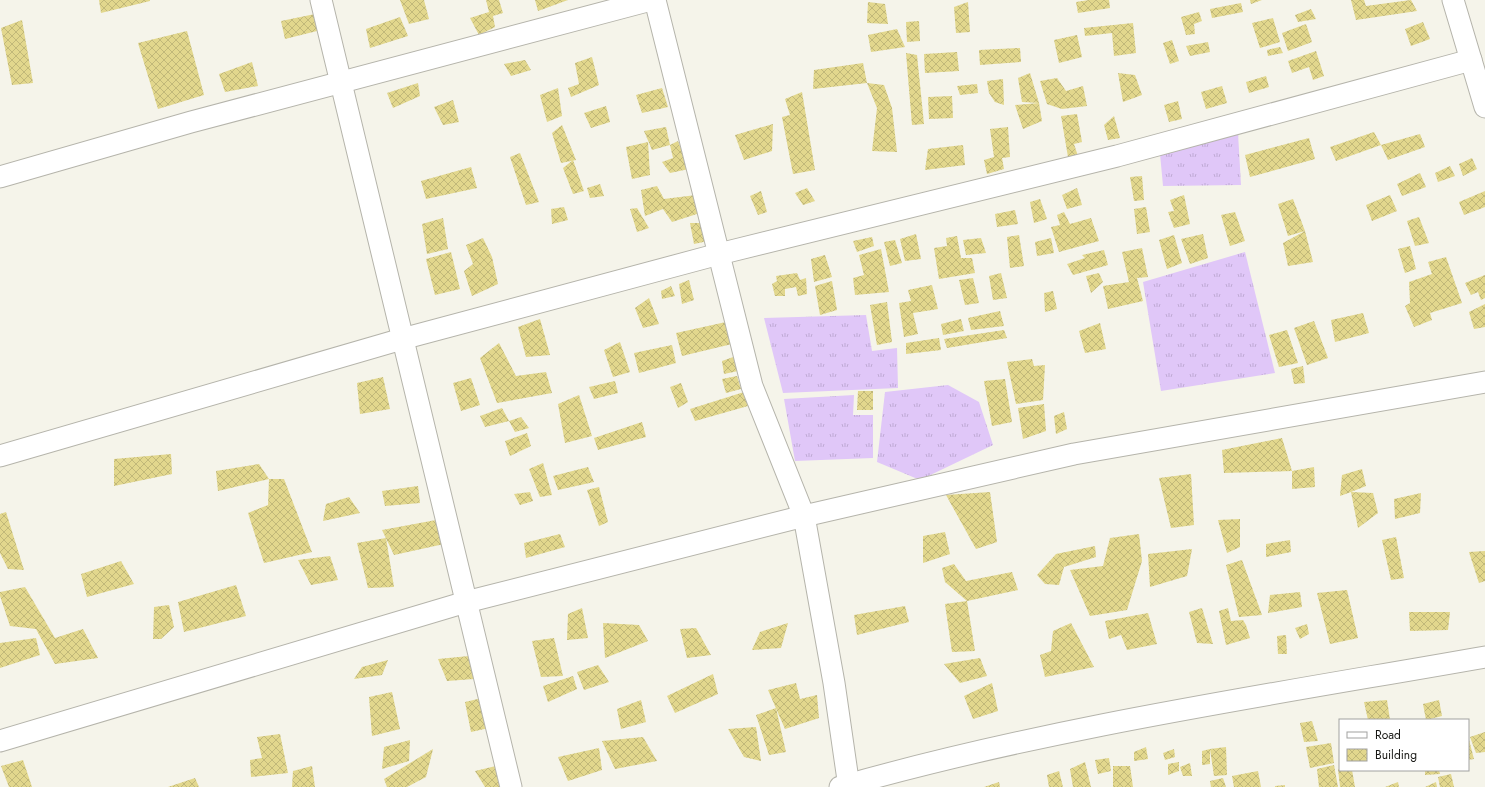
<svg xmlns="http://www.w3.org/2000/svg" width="1485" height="787" font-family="Jost,sans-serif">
  <defs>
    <pattern id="grass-tufts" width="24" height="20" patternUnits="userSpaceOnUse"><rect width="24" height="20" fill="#e0c7f8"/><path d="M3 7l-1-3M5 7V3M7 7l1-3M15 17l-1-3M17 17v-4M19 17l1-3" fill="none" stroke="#bfaad4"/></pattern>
    <pattern id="building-cross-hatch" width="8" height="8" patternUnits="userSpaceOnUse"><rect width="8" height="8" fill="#e2d78d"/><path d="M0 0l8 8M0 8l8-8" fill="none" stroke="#c1b879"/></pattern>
  </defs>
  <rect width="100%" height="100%" fill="#f5f4ea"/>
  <g fill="url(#grass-tufts)">
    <polygon points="1238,133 1241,185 1163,186 1160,154"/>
    <polygon points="1245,252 1275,373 1161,391 1143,282"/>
    <polygon points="866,315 872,351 897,348 898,388 783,393 764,318"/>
    <polygon points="948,385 979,402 993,445 920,480 877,462 885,392"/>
    <polygon points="854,395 853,415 873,415 873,458 795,461 784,399"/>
  </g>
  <g fill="url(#building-cross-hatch)">
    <polygon points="99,0 150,0 150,1 101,13"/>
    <polygon points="400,0 424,0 429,19 409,24"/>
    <polygon points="486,0 499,0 503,13 493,16 495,27 479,35 470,18 489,12"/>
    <polygon points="535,0 568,0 538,11"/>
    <polygon points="1089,0 1109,0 1110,8 1078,13 1076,2"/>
    <polygon points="1250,0 1262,0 1251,4"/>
    <polygon points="1351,0 1364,0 1366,6 1411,0 1417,11 1356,20"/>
    <polygon points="868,2 885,4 888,24 867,23"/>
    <polygon points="968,2 970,32 956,33 954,7"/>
    <polygon points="1241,3 1243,12 1212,18 1210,9"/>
    <polygon points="1311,9 1316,19 1298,22 1295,15"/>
    <polygon points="1199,12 1202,21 1194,24 1195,34 1186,35 1181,17"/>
    <polygon points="315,14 321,30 285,39 281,21"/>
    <polygon points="400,17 408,36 370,48 366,29"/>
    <polygon points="1273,18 1280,42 1260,48 1252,23"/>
    <polygon points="22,20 33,83 12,85 1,28"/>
    <polygon points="919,21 920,41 907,42 906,22"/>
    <polygon points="1423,22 1430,39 1411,46 1405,29"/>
    <polygon points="1133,23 1136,53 1114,56 1112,33 1085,36 1084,28"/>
    <polygon points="1306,24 1312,42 1288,51 1282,33"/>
    <polygon points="897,29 905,47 871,52 868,35"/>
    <polygon points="187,31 204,95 158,109 138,43"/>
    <polygon points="1077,35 1082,57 1059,63 1054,40"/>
    <polygon points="1172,40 1179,61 1170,64 1163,43"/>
    <polygon points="1208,42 1210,52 1190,56 1186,46"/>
    <polygon points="1280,47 1283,53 1268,56 1267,50"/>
    <polygon points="1020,48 1021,62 980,65 979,50"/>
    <polygon points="1316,51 1324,76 1313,80 1309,67 1292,73 1288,61"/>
    <polygon points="957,52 959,71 925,73 924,54"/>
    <polygon points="906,53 917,55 924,124 912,125"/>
    <polygon points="592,57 599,85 571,97 568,88 579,84 575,63"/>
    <polygon points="525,60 531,70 511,76 504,64"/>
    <polygon points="252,62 258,86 225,92 219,74"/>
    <polygon points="863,63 867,83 813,89 814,70"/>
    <polygon points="1030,73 1039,103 1042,121 1023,129 1015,105 1039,103 1022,102 1018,78"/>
    <polygon points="1118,73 1135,75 1142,95 1123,102"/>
    <polygon points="1266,76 1269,87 1249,93 1246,82"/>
    <polygon points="1057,78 1066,91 1083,86 1087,106 1062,109 1047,104 1040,81"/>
    <polygon points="1003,79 1004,105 995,102 989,93 987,81"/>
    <polygon points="418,83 420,96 393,108 387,93"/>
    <polygon points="867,83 884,85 892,108 897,152 872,151 877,108"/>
    <polygon points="977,84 978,93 960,95 957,86"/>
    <polygon points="1222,86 1227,103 1206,109 1201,92"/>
    <polygon points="558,88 562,116 547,122 540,95"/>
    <polygon points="662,88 668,107 642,113 636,95"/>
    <polygon points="802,92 815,170 793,174 782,117 790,115 785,99"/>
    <polygon points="952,96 953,118 929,119 928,97"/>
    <polygon points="453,100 459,122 443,125 434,107"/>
    <polygon points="1178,101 1182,119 1169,122 1164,105"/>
    <polygon points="606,106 610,122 591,128 584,113"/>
    <polygon points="1077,114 1082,142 1074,144 1078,156 1068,157 1061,116"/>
    <polygon points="1114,116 1120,138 1108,140 1104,125"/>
    <polygon points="773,124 772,151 744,160 735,135"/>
    <polygon points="562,125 576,160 561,163 552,133"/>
    <polygon points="666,127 670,145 652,150 644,131"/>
    <polygon points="1008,127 1010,157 1002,158 1004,169 987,174 984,160 994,157 990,129"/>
    <polygon points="1374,132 1381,145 1336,161 1330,147"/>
    <polygon points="1420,134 1425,147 1388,160 1381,145"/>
    <polygon points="1309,138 1315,159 1250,177 1245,155"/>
    <polygon points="678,141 689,169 670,173 662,162 673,158 670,145"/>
    <polygon points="648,142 650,175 632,179 626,147"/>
    <polygon points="963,145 965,165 925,170 928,149"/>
    <polygon points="520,153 539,202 526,205 510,157"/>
    <polygon points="1472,158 1477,169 1463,176 1459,164"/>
    <polygon points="573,160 584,191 573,194 563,168"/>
    <polygon points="1450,166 1455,176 1438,182 1435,173"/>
    <polygon points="471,167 477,188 426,199 421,181"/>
    <polygon points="1420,173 1426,187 1402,196 1397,184"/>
    <polygon points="1142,176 1144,200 1134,201 1130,177"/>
    <polygon points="600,184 604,196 590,198 587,188"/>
    <polygon points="657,186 664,199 696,195 700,213 672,222 663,209 645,216 641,190"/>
    <polygon points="807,188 815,201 803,205 795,193"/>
    <polygon points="1077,188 1082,205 1067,209 1062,195"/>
    <polygon points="761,191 767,212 758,215 750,196"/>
    <polygon points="1485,191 1485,207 1464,215 1459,202"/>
    <polygon points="1184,195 1190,224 1174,228 1168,212 1174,211 1170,200"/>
    <polygon points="1390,195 1397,211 1372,221 1366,205"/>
    <polygon points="1040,199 1047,219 1034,223 1030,202"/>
    <polygon points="1293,199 1305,231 1288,236 1278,204"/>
    <polygon points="564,207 568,220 552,224 551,209"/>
    <polygon points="1146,207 1150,232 1137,234 1134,209"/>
    <polygon points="637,208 649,228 637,232 630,209"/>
    <polygon points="1015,210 1018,224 997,227 995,214"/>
    <polygon points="1064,212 1070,224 1091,218 1099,241 1059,252 1051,227 1060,225 1057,215"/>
    <polygon points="1235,212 1245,241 1230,246 1221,215"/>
    <polygon points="1419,217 1429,243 1415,246 1407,221"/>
    <polygon points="443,218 448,249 427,254 422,224"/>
    <polygon points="690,223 704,223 708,241 694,244"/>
    <polygon points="1305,231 1313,262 1288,266 1283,243"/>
    <polygon points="916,234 921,259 905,261 900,239"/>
    <polygon points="1203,234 1208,258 1190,264 1181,239"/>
    <polygon points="1019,235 1024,266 1010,268 1007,237"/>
    <polygon points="1174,235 1182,263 1167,269 1159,240"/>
    <polygon points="957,236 961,258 972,258 975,273 939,279 934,248 947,246 946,238"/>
    <polygon points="872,237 874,246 857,252 853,241"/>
    <polygon points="483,238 492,257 498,284 472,296 464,271 473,264 466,245"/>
    <polygon points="981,238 986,253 966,255 963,240"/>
    <polygon points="1051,238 1054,253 1037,256 1035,242"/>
    <polygon points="895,240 902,263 890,266 884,242"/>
    <polygon points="1410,246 1416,269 1405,273 1398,249"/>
    <polygon points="1142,248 1148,277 1137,278 1143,301 1108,309 1103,286 1129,282 1122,252"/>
    <polygon points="881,249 889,292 855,295 853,278 864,275 859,255"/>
    <polygon points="1104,250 1108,265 1073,275 1067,264 1085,258 1082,255"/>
    <polygon points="451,252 460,289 435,295 426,259"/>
    <polygon points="825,255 832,277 814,282 811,259"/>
    <polygon points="1446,257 1462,303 1430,313 1432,320 1414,327 1405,306 1410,303 1409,282 1432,274 1428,262"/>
    <polygon points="797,273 800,280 806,278 807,294 798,296 796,287 785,289 785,296 775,296 772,284 777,281 776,276"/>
    <polygon points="1001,273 1007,298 993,300 989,276"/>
    <polygon points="1099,273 1103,282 1091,293 1086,276"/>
    <polygon points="1485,275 1485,298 1481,300 1478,292 1471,295 1465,283"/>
    <polygon points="973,278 979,303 965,305 959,280"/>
    <polygon points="689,280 694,300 682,304 679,284"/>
    <polygon points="832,281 837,310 820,315 815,286"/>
    <polygon points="932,285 938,309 913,313 918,334 904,337 899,303 911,301 908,290"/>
    <polygon points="671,286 675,296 662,299 661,291"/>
    <polygon points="1053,291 1057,309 1045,312 1044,293"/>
    <polygon points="649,298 659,324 643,328 635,308"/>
    <polygon points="887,302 892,342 877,345 870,305"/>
    <polygon points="1485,304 1485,327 1474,329 1469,312"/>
    <polygon points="1000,311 1004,326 971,330 968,318"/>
    <polygon points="1363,313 1369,333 1335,342 1331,320"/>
    <polygon points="540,319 550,355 526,357 518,327"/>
    <polygon points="961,319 964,331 943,335 941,324"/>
    <polygon points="1314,321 1328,358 1307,365 1294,328"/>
    <polygon points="726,322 732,344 682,356 676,333"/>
    <polygon points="1100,323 1106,349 1085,353 1079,331"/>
    <polygon points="1004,330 1007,338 947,348 944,339"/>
    <polygon points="1287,330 1298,363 1279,367 1269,335"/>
    <polygon points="939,338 941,350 906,354 906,343"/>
    <polygon points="620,342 630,372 613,377 604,350"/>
    <polygon points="499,343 516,376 546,372 552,393 497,403 480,358"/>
    <polygon points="672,345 676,363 639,373 634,353"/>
    <polygon points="736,356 738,371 724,374 722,361"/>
    <polygon points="1032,359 1034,366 1045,365 1043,400 1016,404 1007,362"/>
    <polygon points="1303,366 1305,383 1294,384 1291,369"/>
    <polygon points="737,376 741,389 726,393 722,379"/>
    <polygon points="383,377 390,409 360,414 357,383"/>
    <polygon points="471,378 480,405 461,411 453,383"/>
    <polygon points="1005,379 1012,422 992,426 984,381"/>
    <polygon points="615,381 618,393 594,399 589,387"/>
    <polygon points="681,383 688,402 678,408 670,387"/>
    <polygon points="858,391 873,391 873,410 857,410"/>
    <polygon points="744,392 748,406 695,421 690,409"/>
    <polygon points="579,395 592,436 565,443 558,404"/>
    <polygon points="1044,404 1046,431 1023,439 1018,408"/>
    <polygon points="502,408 509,421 521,417 529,428 515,432 509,421 485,427 480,416"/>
    <polygon points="1064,412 1067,429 1056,434 1054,416"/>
    <polygon points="642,422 646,437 598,450 594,438"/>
    <polygon points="527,433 531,446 510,456 505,441"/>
    <polygon points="1282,438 1292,471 1224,473 1222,450"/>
    <polygon points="171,454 172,474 114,486 114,459"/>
    <polygon points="543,463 552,495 540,497 529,469"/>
    <polygon points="259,464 269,479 218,491 216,471"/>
    <polygon points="588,467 594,482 558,490 553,476"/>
    <polygon points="1314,467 1315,487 1292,489 1292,471"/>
    <polygon points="1362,469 1366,486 1351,492 1373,493 1378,513 1358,528 1351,492 1340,496 1342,475"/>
    <polygon points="1191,474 1194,525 1171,528 1159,478"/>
    <polygon points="269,479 284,479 312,552 264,563 248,513 268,505"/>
    <polygon points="418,486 420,503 385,506 382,491"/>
    <polygon points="599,487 608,522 599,526 587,490"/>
    <polygon points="530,492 533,501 520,505 514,494"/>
    <polygon points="990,492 997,542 976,549 946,495"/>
    <polygon points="1421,493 1420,513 1395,519 1394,499"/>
    <polygon points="349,497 360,513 323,521 326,504"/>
    <polygon points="6,512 24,570 8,569 0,553 0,514"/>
    <polygon points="1240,519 1240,547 1227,553 1218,520"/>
    <polygon points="436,520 444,544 394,555 382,530"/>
    <polygon points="945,532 950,554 923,563 923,536"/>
    <polygon points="560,534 565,547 526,558 524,543"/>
    <polygon points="1139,534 1142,561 1127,610 1090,616 1070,570 1103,566 1110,538"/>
    <polygon points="1396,537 1404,578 1391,580 1382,540"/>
    <polygon points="386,538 394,587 368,588 357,543"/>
    <polygon points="1290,540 1291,552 1266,557 1266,544"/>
    <polygon points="1095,546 1096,557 1064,567 1059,585 1045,584 1037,575 1056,554"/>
    <polygon points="1192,549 1187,576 1150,587 1148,554"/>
    <polygon points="1485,551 1485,581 1479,583 1469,552"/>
    <polygon points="330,556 338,580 311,585 298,560"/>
    <polygon points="1242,560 1262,615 1239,617 1226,565"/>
    <polygon points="121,561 134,584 87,597 81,574"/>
    <polygon points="954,564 966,581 1012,572 1018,590 967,601 945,582 942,568"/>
    <polygon points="236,585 246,616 184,632 178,602"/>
    <polygon points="25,587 55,638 83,629 98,658 55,664 36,629 10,626 0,596 0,592"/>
    <polygon points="1347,590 1358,638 1330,644 1317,593"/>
    <polygon points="1300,592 1302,607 1268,613 1270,595"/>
    <polygon points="967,601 975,651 952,652 945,604"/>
    <polygon points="169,605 174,627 161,639 153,639 154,607"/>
    <polygon points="905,606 909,622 857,635 854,615"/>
    <polygon points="582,608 588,638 567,640 568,614"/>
    <polygon points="1202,608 1213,644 1197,643 1189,612"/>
    <polygon points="1228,608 1231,621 1243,620 1246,625 1250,638 1226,645 1219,611"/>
    <polygon points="1409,612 1450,612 1448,630 1410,631"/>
    <polygon points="1148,613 1157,644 1127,650 1121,635 1109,639 1105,621"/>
    <polygon points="603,623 639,625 648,641 605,658"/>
    <polygon points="788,623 781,648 752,650 760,632"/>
    <polygon points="1071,623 1094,667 1045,677 1040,655 1051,651 1053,631"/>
    <polygon points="1307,624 1309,634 1300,639 1295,628"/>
    <polygon points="696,628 711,655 687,658 680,629"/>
    <polygon points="1286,635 1287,654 1278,654 1277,636"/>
    <polygon points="36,638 40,655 0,668 0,643"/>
    <polygon points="554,638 563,676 541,677 532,641"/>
    <polygon points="469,656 474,679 447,681 438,659"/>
    <polygon points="980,658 987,676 960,683 944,664"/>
    <polygon points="388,660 382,675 354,679 362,667"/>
    <polygon points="598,665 609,682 584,690 577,672"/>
    <polygon points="713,674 718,694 675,713 667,696"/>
    <polygon points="573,676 577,689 548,702 543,686"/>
    <polygon points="796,683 800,699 817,695 819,718 785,729 768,690"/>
    <polygon points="992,683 998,711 973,719 964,696"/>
    <polygon points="392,692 400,729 372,736 369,697"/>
    <polygon points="482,698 489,728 471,732 465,702"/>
    <polygon points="641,700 646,722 621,729 617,709"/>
    <polygon points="1387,700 1390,720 1368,720 1364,702"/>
    <polygon points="1439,700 1442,716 1426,720 1423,704"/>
    <polygon points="776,708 786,752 769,755 756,715"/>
    <polygon points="1312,721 1318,741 1304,742 1300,723"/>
    <polygon points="756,727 761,761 744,757 728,729"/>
    <polygon points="1485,732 1485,752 1476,753 1470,737"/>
    <polygon points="280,734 288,773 251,777 250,760 262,758 257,737"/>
    <polygon points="1468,736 1474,759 1468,760"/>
    <polygon points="643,737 657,761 615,769 602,741"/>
    <polygon points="410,740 409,761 382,769 384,747"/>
    <polygon points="1331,743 1334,763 1310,768 1306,747"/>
    <polygon points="1146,747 1148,759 1134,761 1134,752"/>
    <polygon points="1226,747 1227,775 1214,776 1210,749"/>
    <polygon points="599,748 602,770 568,781 558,757"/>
    <polygon points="433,749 426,777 407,787 387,787 384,779"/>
    <polygon points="1174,749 1175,757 1165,760 1163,753"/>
    <polygon points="1210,749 1210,764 1202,765 1202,751"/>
    <polygon points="1109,758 1111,771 1098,774 1095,760"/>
    <polygon points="23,760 32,787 9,787 1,766"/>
    <polygon points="1085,762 1091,787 1073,787 1070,769"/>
    <polygon points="1179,762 1179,771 1168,775 1168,764"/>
    <polygon points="1190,763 1192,776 1183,776 1180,767"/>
    <polygon points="500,765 504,787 485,787 475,771"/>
    <polygon points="1334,765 1338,787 1319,787 1317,769"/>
    <polygon points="312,766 315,787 292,787 293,771"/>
    <polygon points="1113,766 1130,766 1133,787 1113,787"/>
    <polygon points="1338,769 1340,770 1352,770 1355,787 1340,787"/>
    <polygon points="1425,770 1439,770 1440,774 1425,775"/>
    <polygon points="1059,771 1063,787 1049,787 1047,775"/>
    <polygon points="1258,771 1261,787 1234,787 1232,776"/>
    <polygon points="1451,774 1454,787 1440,787 1438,777"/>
    <polygon points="195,778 199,787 168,787"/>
    <polygon points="1223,778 1226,787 1211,787 1210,781"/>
    <polygon points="999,782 1000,787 984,787"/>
    <polygon points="1398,782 1399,787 1385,787"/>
    <polygon points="1436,782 1437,787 1425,787"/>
    <polygon points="1285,785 1285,787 1275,787 1275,786"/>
  </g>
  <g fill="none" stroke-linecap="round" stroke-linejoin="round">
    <g stroke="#b5b4ab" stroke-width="23">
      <g id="street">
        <polyline points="321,0 511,787"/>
        <polyline points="655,0 752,386 804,516 834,683 849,787"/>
        <polyline points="1453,0 1485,107"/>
        <polyline points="0,177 191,122 651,0"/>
        <polyline points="0,456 402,339 719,254 1117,156 1471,60"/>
        <polyline points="0,741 466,602 804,516 1074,454 1485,382"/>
        <path d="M 840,787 C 1051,727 1269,695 1485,657"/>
      </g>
    </g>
    <use href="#street" stroke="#fff" stroke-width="21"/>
  </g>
  <rect x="1339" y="719" width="130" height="52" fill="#ffffff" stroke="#a1a1a0"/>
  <rect x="1347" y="732" width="20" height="6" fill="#ffffff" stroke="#a1a1a0"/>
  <text x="1375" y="739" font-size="12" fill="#151512">Road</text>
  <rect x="1347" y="749" width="20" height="12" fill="url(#building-cross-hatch)" stroke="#a1a1a0"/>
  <text x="1375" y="759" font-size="12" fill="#151512">Building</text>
</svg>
